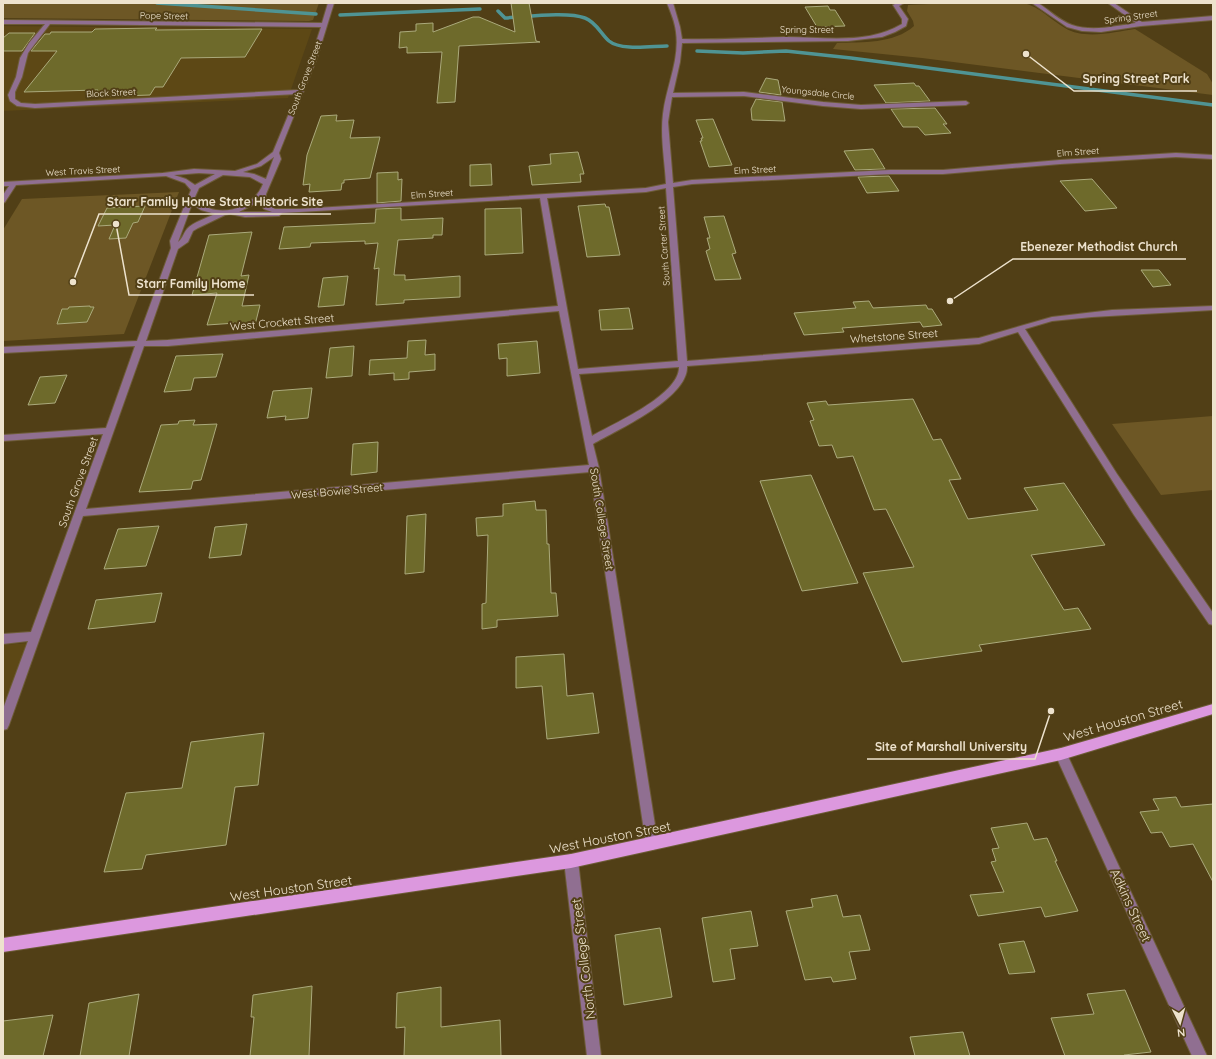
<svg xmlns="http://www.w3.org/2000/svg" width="1216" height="1059" font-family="Quicksand,sans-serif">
  <rect width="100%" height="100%" fill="#513f16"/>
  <g fill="#5d4815">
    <polygon points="3,26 312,29 288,98 3,111"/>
    <polygon points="28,643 3,709 3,645"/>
  </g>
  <g fill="#6d5725">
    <polygon points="3,3 319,3 313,20 309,21 3,18"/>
    <path d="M 951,3 L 1024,3 C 1040,7 1051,20 1065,28 C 1084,40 1115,32 1135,29 L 1207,74 L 1213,84 L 1213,95 L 922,58 L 833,49 L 837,43 C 862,42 894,44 914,26 L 913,21 L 907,11 L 908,5 Z"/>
    <polygon points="179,192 124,334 3,341 3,230 22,199"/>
    <polygon points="1213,416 1213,490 1161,495 1112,424"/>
  </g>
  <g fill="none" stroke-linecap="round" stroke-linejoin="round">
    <g stroke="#4f9494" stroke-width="3.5">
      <polyline points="157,3 316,14"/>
      <path d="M 498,11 L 505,18 C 525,17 567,11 585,18 C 596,22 601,34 609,41 C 621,51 652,46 667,46"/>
      <polyline points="340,15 480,9"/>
      <polyline points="697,51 743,53 786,51 851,58 1213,105"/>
    </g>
  </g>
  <g fill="#6e6a2b" stroke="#abaa7c">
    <polygon points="511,3 529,3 536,41 540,42 459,46 455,102 437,103 442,52 407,53 407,47 399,48 400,32 416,31 416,24 433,23 433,32 473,17 479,17 515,32"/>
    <polygon points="828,6 830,10 835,10 845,26 817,27 805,7"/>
    <polygon points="157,28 155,30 262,29 245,57 181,58 163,87 155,87 150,95 93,97 98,90 24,92 57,51 31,51 45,34 50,34 51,32 92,32 95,29"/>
    <polygon points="9,33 35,33 22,51 3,51 3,38"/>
    <polygon points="766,78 778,80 781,95 759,92"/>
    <polygon points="914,83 916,86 919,86 930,101 886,103 874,85"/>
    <polygon points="756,99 782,102 785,121 752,120 751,109"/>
    <polygon points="935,108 947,124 943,124 951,133 925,135 918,127 903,127 891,109"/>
    <polygon points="337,115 336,121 354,120 350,138 380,137 370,178 344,180 344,183 342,183 341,190 309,192 310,184 303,185 307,155 321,116"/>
    <polygon points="713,119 732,165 709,167 700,141 702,141 701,138 703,138 696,120"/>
    <polygon points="873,149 885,169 855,170 844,151"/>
    <polygon points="578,152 584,174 580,174 581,182 532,185 529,166 551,164 550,154"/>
    <polygon points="491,164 492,185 470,186 470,165"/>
    <polygon points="398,172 398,180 402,179 401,201 377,203 377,173"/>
    <polygon points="889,176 899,191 867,193 858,177"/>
    <polygon points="1092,179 1117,208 1085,211 1060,181"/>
    <polygon points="605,204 606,207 609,207 620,255 587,257 578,206"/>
    <polygon points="145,206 138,222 133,223 126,238 109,239 115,225 98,226 107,208"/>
    <polygon points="401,208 401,220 443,218 442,235 433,235 433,238 398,240 394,275 405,275 405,280 460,276 460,297 404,300 404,303 376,305 379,268 374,269 378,243 365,244 365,241 311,243 310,247 279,249 284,227 375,223 376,209"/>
    <polygon points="521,208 523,253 485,255 485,209"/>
    <polygon points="724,216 736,253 732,254 741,279 715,280 706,251 710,249 707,238 710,238 704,217"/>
    <polygon points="252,232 241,276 249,275 242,306 260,305 255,325 235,326 236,323 207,325 217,293 192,295 209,235"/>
    <polygon points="1141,270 1159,270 1171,285 1153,287"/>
    <polygon points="348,276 344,305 318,307 323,278"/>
    <polygon points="869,301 873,308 926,305 928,309 932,309 942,325 923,327 920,322 842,328 844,332 804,335 794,313 856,308 853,302"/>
    <polygon points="90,306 90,307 94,307 87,322 57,324 62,309 68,309 69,307"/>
    <polygon points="629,308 633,329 601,330 599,310"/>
    <polygon points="426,340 425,355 435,354 435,370 409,372 409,379 394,380 394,373 369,375 370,360 407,358 408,341"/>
    <polygon points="537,341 540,373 507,376 507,358 499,359 498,344"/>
    <polygon points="354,346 352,376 326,378 330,348"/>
    <polygon points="223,354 216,377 194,378 191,390 164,392 176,356"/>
    <polygon points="67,375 55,403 28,405 40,377"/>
    <polygon points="312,388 308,418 285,420 286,416 267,418 273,391"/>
    <polygon points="913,399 933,440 941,439 961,479 949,480 968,519 1038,510 1024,488 1064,483 1105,545 1031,555 1064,610 1078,608 1091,629 979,645 982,651 902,662 863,573 914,567 886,509 874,510 853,456 837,458 832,445 819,446 810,421 814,420 807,403 826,401 828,405"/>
    <polygon points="195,420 193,425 217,424 201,480 193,481 191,489 139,492 161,425 178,424 179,421"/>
    <polygon points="378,442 377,472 351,475 353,444"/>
    <polygon points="811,475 858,583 802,591 760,481"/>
    <polygon points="535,501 536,510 546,510 547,544 549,544 551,593 556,593 558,616 497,620 497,627 482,629 482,604 486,603 488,535 477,536 476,518 503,516 503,504"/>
    <polygon points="426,514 424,572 405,574 407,516"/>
    <polygon points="247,524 241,555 209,558 215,527"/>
    <polygon points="159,526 146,566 104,569 118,529"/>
    <polygon points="162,593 155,622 88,629 96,600"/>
    <polygon points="564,654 567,696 593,693 599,733 547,739 542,686 516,688 516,657"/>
    <polygon points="264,733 258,785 235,787 226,845 146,855 142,869 104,872 126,793 182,788 191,742"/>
    <polygon points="1176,797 1181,807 1213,804 1213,882 1193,844 1170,847 1162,832 1151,833 1140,812 1159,810 1153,799"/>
    <polygon points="1027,823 1034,840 1047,838 1057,861 1055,861 1078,911 1045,917 1041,907 978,916 970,895 1004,892 991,862 996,861 992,849 999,848 991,828"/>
    <polygon points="837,895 843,917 860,915 870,950 849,952 856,979 833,982 831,977 805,980 786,911 813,907 811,899"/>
    <polygon points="751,911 758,946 730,949 735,979 713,982 702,918"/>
    <polygon points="660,928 672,997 624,1005 615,935"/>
    <polygon points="1024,941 1035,972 1009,974 999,944"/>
    <polygon points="312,986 309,1056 250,1056 254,1017 251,1017 253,995"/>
    <polygon points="441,987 441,1027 500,1020 501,1056 404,1056 405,1027 396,1028 397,993"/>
    <polygon points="1125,990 1151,1052 1124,1055 1125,1056 1065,1056 1051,1018 1094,1014 1087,994"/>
    <polygon points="139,994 129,1056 80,1056 89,1003"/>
    <polygon points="53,1015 43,1056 3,1056 3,1021"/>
    <polygon points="963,1032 970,1056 915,1056 910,1037"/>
  </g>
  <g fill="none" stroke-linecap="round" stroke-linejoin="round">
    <g stroke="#6d5c37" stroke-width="2">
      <g id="minor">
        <path d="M 328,3 L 334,3 L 317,58 L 279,153 L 281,159 L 266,194 L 266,204 L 275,209 L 299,209 L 646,188 L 666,184 C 665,162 660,137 663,114 C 666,87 680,60 676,32 C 675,22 671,13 667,3 L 673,3 L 680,27 L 682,39 C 716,40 751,38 785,37 C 824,37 867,45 902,24 L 902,19 L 893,5 L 897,3 L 904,3 L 899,6 L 908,19 L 906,26 L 895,32 L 882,37 L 848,41 L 682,43 L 680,62 L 673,93 L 744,92 L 823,102 L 861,105 L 966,101 L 969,103 L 966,105 L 861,109 L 823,106 L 744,96 L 672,97 L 668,122 L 673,183 L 692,180 L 890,170 L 943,170 L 1060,160 L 1176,153 L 1213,155 L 1213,159 L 1176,157 L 1060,164 L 943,174 L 890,174 L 692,184 L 673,187 L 687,361 L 979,338 L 1052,317 L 1112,310 L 1213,306 L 1213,310 L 1092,317 L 1052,321 L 1025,329 L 1117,474 L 1213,613 L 1213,625 L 1209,624 L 1134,515 L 1018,332 L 979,344 L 687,366 C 689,398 617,430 593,444 L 599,468 L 658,844 L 657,848 L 652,850 L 647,848 L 646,844 L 590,472 L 83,516 L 9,725 L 7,729 L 3,730 L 3,709 L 28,641 L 3,644 L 3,634 L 31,632 L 103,434 L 3,441 L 3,435 L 106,428 L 135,346 L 3,353 L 3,347 L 137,341 L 171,248 L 170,241 L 191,190 L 185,183 L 166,176 L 16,185 L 5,202 L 3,203 L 3,195 L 9,186 L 3,186 L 3,182 L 163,173 L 194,169 L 235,171 L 257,164 L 273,152 L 297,94 L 35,108 L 17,106 L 10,101 L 8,95 L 16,77 L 20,58 L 29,43 L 45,24 L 3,24 L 3,20 L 322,23 ZM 50,24 L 321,27 L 311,58 L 298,90 L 35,104 L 21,103 L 15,99 L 15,92 L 22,77 L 28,53 ZM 274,157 L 266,179 L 254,174 L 243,172 L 261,166 ZM 199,173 L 215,174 L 195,185 L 186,179 L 174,175 ZM 223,175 L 250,177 L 263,184 C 256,202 236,213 216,210 C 208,209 200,204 194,199 L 199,188 ZM 666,188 L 678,361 L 578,369 L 547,198 L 646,192 ZM 540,198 L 558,306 L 168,340 L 146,341 L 178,249 L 188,242 L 193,231 L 198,228 L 225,215 L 230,214 L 245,217 L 279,216 L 282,213 ZM 260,201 L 260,204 L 264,209 L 272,212 L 239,212 ZM 192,204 L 201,210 L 215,214 C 207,218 193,222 187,229 C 183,234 183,238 178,242 ZM 559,311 L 589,465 L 86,509 L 144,346 L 168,346 ZM 679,367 C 680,395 613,424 592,436 L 579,374 Z"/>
        <path d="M 1032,3 L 1038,3 C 1049,10 1060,21 1072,25 C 1092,32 1116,26 1136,23 L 1108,3 L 1114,3 L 1142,22 L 1213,16 L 1213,20 L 1141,26 L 1101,32 L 1082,31 L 1067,27 Z"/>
        <polygon points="1061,748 1065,750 1207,1056 1192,1056 1055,754 1057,750"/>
        <polygon points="571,854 576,856 578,861 601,1056 587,1056 564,861 566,856"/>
      </g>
    </g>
    <g stroke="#6d5c37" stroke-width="2">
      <polygon id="major" points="1213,704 1213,714 1061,760 571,868 3,952 3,938 571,854 1061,748"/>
    </g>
    <use href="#minor" fill="#906f91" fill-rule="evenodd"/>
    <use href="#major" fill="#dc98de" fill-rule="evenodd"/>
  </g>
  <g text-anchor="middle" stroke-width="4" stroke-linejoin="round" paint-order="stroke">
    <g font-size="9" fill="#ede2cd" stroke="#513f16">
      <text transform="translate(164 16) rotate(1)" y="3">Pope Street</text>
      <text transform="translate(1131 17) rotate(-8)" y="3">Spring Street</text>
      <text x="807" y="33">Spring Street</text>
      <text transform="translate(305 78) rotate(-69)" y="3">South Grove Street</text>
      <text transform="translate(111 93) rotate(-3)" y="3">Block Street</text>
      <text transform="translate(818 93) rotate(6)" y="3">Youngsdale Circle</text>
      <text transform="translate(1078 152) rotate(-4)" y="3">Elm Street</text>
      <text transform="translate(755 170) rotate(-3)" y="3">Elm Street</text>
      <text transform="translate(83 171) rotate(-3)" y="3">West Travis Street</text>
      <text transform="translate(432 194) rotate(-4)" y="3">Elm Street</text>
      <text transform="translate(664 246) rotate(-94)" y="3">South Carter Street</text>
    </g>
    <g font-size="11" fill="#ede2cd" stroke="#513f16">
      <text transform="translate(282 322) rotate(-5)" y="4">West Crockett Street</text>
      <text transform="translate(894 336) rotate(-4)" y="4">Whetstone Street</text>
      <text transform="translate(78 482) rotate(-70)" y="4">South Grove Street</text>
      <text transform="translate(337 491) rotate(-5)" y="4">West Bowie Street</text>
      <text transform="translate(602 519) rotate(81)" y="4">South College Street</text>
    </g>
    <g font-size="13" fill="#ede2cd" stroke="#513f16">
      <text transform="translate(1123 720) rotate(-16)" y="5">West Houston Street</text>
      <text transform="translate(610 837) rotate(-11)" y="5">West Houston Street</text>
      <text transform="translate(291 888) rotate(-8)" y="5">West Houston Street</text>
      <text transform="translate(1131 905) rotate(65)" y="5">Adkins Street</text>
      <text transform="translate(583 959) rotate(-97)" y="5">North College Street</text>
    </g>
  </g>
  <path fill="none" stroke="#ede2cd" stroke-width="1.5" d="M1026 54L1074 91H1197M73 282L99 214H331M950 301L1013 259H1186M116 224L129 295H254M1051 711L1035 759H867"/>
  <g fill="#ede2cd" stroke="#513f16" stroke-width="1.5">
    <circle cx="1026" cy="54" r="4"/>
    <circle cx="73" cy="282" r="4"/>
    <circle cx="950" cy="301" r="4"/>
    <circle cx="116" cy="224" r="4"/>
    <circle cx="1051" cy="711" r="4"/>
  </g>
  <g font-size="12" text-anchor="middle" font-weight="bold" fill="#ede2cd" stroke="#513f16" stroke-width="4" stroke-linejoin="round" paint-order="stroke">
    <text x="1136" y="83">Spring Street Park</text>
    <text x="215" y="206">Starr Family Home State Historic Site</text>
    <text x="1099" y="251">Ebenezer Methodist Church</text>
    <text x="191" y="288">Starr Family Home</text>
    <text x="951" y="751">Site of Marshall University</text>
  </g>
  <rect width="1216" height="1059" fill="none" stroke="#ede2cd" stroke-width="8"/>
  <g transform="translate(1180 1023) rotate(174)" stroke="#513f16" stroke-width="3" paint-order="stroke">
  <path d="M0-3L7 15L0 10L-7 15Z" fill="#ede2cd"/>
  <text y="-6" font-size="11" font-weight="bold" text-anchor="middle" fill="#ede2cd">N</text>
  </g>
</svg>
